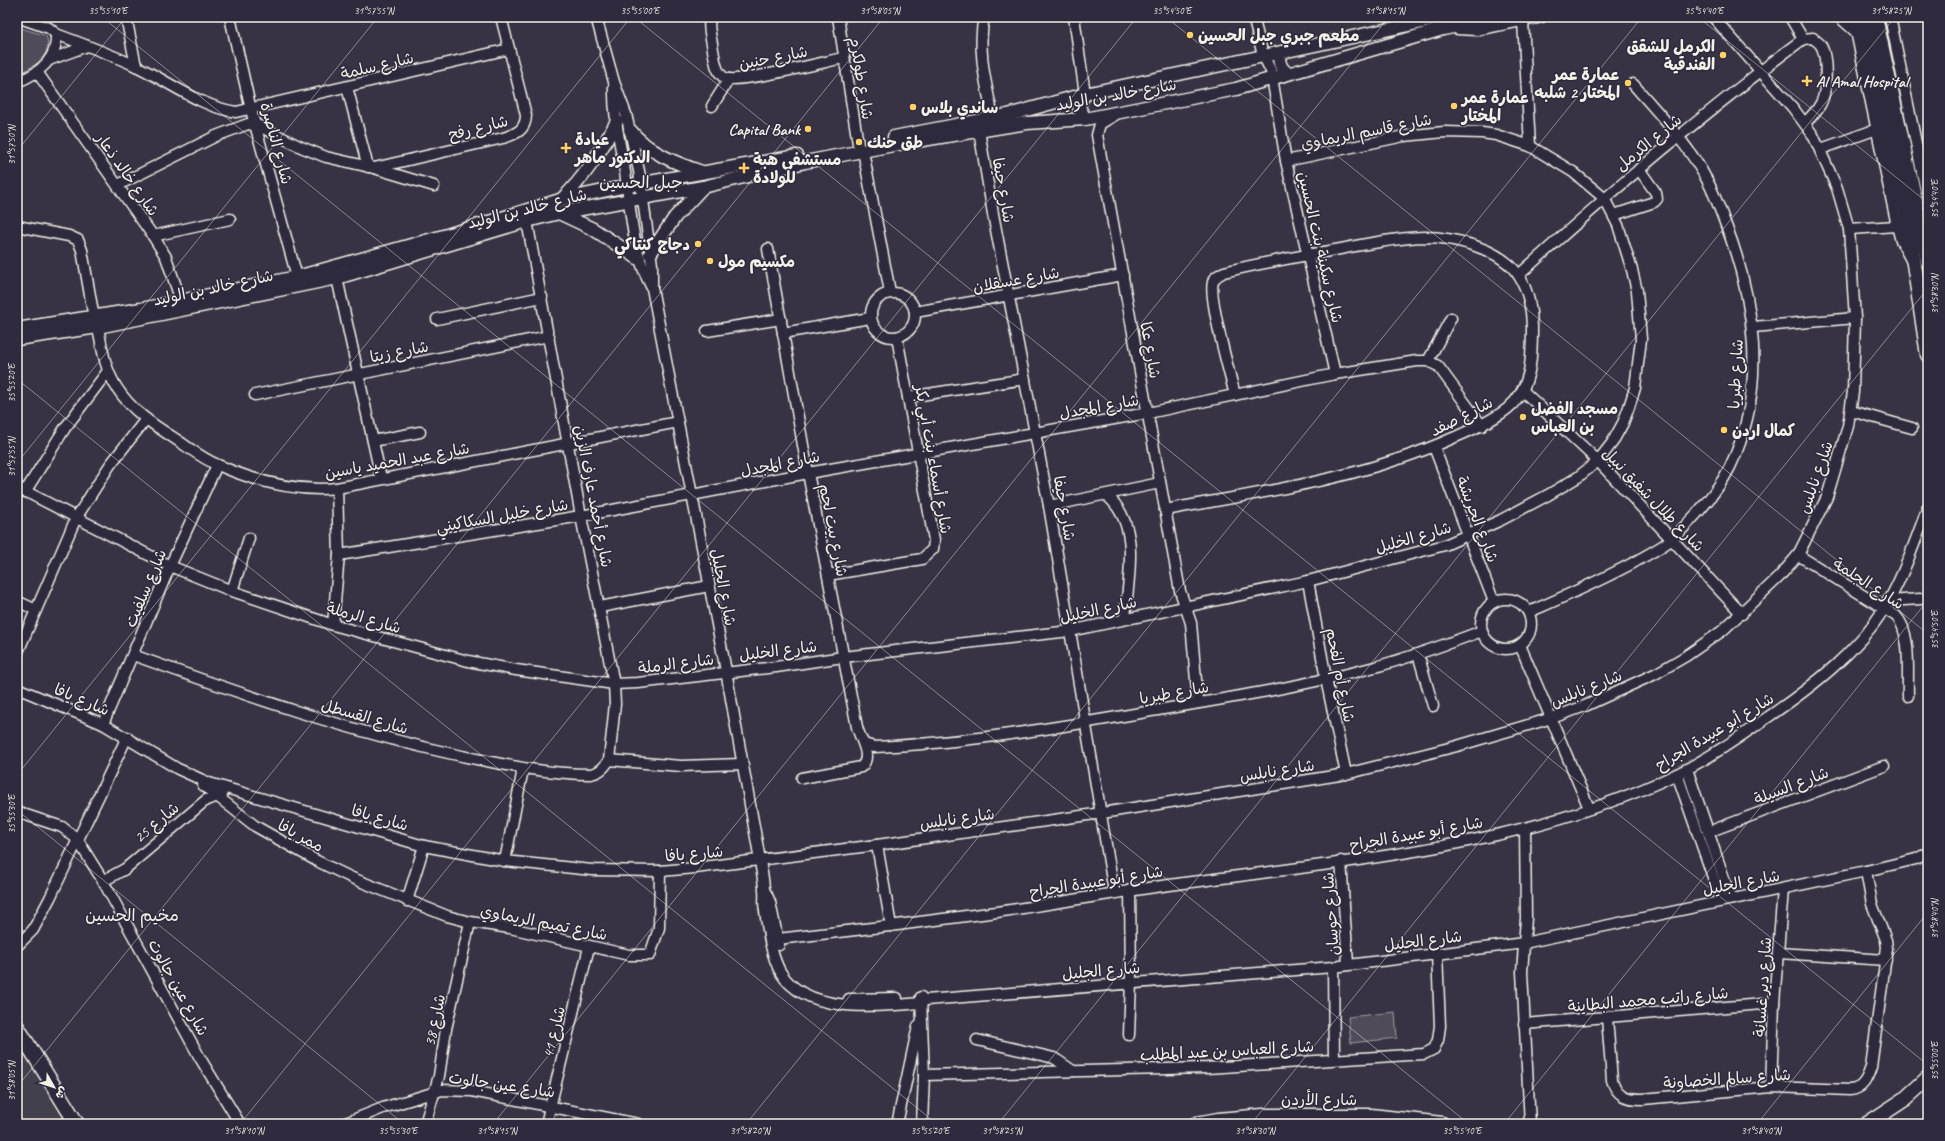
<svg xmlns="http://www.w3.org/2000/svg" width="1945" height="1141" font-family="Caveat,'Playpen Sans Arabic',sans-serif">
  <rect width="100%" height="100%" fill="#373244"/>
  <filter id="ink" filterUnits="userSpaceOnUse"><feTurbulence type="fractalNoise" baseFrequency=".025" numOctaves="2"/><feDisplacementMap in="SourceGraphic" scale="8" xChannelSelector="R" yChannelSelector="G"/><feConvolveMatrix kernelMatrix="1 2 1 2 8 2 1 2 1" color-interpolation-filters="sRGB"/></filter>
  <g filter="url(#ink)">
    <polygon fill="#433f4e" points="17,1028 22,1035 33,1068 73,1124 17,1124"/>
    <g fill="#504b59" stroke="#a29ea0">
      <path d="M 17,27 L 44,35 L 47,38 C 51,59 33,66 17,75 Z"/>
      <polygon points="1395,1012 1397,1038 1351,1043 1348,1017"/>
    </g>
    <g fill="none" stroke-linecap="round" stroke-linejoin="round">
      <g stroke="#f4f1e8" stroke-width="13">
        <g id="minor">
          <path d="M 17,17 L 49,28 L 56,34 C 83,44 110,54 136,66 C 168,81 201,107 236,112 L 509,49"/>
          <polyline points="126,17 136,66"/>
          <polyline points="230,17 251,110 297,277"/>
          <path d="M 596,17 L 614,82 L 626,114 L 639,171 L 652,265 L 652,288 L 726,671 L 760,860 C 761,870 764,880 764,890 C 765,897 763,904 765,911 C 768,931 771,956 781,973 C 807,1015 880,1006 921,1003 L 926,1000 L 1333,967 L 1524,943 L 1866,871 L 1916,859 L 1928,853"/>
          <path d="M 710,17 C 707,27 712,40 713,50 C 715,60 716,73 725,78 C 738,84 824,62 843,58"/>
          <polyline points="838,17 858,144"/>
          <path d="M 984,17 C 977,51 986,84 993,117"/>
          <polyline points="1074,17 1085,94"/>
          <polyline points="1253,17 1263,55 1271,71 1286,161 1335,374"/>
          <polyline points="1790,17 1803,39"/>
          <polyline points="1839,17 1856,32"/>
          <polyline points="1853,17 1897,226 1901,241 1911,260"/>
          <polyline points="1890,17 1928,201"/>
          <polyline points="1523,21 1530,146"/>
          <polyline points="1457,29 1476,30 1542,17"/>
          <polyline points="49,60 87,46"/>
          <polyline points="37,72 153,236 166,257 181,301"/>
          <path d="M 17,82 C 38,74 58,59 56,34"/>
          <path d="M 614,86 C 613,115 620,143 625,172 C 631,211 632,252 652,288"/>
          <polyline points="347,87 368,167"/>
          <polyline points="712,106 729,79"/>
          <polyline points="1115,115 1100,124 1097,135 1180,591 1191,623 1198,703"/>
          <polyline points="979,130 993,214 1049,506 1114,892"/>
          <polyline points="1821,149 1877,129"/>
          <polyline points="863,151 890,292"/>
          <path d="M 374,168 L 503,138 C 516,134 526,130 526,115 L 501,17"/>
          <polyline points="118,185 216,136 248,124 259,126 301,147 326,157 374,168 434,186"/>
          <polyline points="1614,215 1654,202 1657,199 1656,193 1639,169"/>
          <polyline points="17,226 69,236 78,240 82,250 94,318"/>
          <polyline points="1849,229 1897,226"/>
          <polyline points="153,236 230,219"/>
          <path d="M 768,249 L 808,473 L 857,727 C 860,739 873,757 861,767 L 802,778"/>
          <path d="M 1519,275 C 1610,192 1704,113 1803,39 L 1813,38 C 1815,40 1818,42 1820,44 C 1828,55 1827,92 1821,103 C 1817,111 1811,117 1805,123"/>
          <polyline points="337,278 381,478"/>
          <circle cx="893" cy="315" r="22"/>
          <polyline points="915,312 1123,275"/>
          <polyline points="437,319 542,297"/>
          <path d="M 98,327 C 102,348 105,370 117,388 C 131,410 152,424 174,438 C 188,447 203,459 218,465 C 254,481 297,492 337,488 L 678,422"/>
          <polyline points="1753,327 1855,318"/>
          <polyline points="707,331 781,319"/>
          <polyline points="783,333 870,318"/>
          <polyline points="1428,361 1451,318"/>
          <polyline points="1523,391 1598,461 1742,614"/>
          <polyline points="255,395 549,336"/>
          <polyline points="908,397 1025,379"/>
          <polyline points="1851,411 1912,428"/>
          <polyline points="373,441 420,432"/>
          <polyline points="1434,447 1494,602"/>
          <polyline points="17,487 170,566 232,591 333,625 468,661 516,670 614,684 638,683 776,667 843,657 1070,631 1308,581 1445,545 1501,520 1548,495 1578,477 1598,461 1612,443 1623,423 1629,407 1635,388 1641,339 1637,291 1632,270 1618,225 1604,198 1573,172 1530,146 1496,135 1482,133 1444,132 1404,136 1286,161"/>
          <polyline points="25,492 65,428 108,371"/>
          <path d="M 1106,495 C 1142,524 1128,578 1125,618"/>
          <polyline points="1049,506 1160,483"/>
          <path d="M 1165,510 C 1262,492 1362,479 1453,438 C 1472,430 1490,422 1507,409 C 1532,389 1532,357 1532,327 C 1532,310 1528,290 1519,276 C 1502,249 1454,237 1424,237 C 1391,238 1357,246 1324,252 C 1290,258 1257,264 1224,272 C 1219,275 1214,277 1213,282 C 1208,297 1230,375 1235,395"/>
          <polyline points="339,555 581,516 808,473 1148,413 1335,374 1417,361 1428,361 1438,366 1482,426"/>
          <path d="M 1798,555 L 1896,616 C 1912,632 1907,674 1908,696"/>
          <polyline points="828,575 922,559 933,549 934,540 897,337"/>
          <polyline points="1308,581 1326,679 1346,774"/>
          <polyline points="232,591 249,538"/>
          <circle cx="1506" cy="624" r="25"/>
          <polyline points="17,601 36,610"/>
          <polyline points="1887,601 1921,599"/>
          <polyline points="600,607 709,586"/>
          <path d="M 1529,612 C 1564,597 1599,581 1633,563 C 1646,555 1662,548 1673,538 C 1694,518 1717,493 1730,467 C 1768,389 1755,298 1724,220 C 1719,207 1714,193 1707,180 C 1688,144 1659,114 1633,84"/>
          <polyline points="333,625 339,555 337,488"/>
          <polyline points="1520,645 1589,808"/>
          <polyline points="17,654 76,518 110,465 146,419"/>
          <polyline points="1418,654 1433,706"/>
          <path d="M 133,655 C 241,694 350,732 462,756 C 505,765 547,774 591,774 C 600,772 604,768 609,760 L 615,704 L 614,684 L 581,516 L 527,221"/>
          <polyline points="17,688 103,724 178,769 209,783 424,846 505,861 592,870 660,871 695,868 877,845 1102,813 1346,774 1457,746 1552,718 1585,706 1655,674 1686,656 1722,631 1779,577 1798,555 1827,497 1848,426 1853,392 1855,318 1849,229 1837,188 1813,135 1793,108 1713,17"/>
          <polyline points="103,724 170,566 217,465"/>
          <path d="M 864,744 L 874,747 C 965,743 1056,728 1146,712 C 1223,699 1300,687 1375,667 C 1412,657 1447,644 1482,631"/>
          <polyline points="609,760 681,766 742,764"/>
          <polyline points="1687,769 1731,899"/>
          <polyline points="1677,774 1721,900"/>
          <polyline points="203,785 255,826 317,861 352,878 447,916 470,922 510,928 629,955 650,955 659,928 660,871"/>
          <polyline points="17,812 62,827 77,839 103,881 200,1058 240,1124"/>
          <polyline points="1525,828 1526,918 1522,972 1530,1124"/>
          <polyline points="1708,832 1884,766"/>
          <polyline points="877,845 891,926"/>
          <polyline points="505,861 523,769"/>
          <polyline points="1341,861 1348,964"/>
          <polyline points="103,881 125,869 206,800 222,795"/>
          <polyline points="766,893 770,902 779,945"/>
          <polyline points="407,901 424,846"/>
          <path d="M 778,939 C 851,931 924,922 997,912 C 1057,903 1117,892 1177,884 C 1343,861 1524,848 1677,774 C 1710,758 1741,736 1771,715 C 1813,686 1856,653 1884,609 C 1903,578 1915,541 1928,507"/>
          <polyline points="17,946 33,930 50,898 127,737"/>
          <polyline points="1779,953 1886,960"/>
          <polyline points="1333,967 1334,1059"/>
          <polyline points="921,997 924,1075 922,1124"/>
          <polyline points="849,999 897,998"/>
          <path d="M 1607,1018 L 1612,1080 C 1617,1097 1627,1099 1643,1099 L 1771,1087 L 1850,1090 C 1863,1089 1867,1079 1871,1067 L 1887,948 L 1886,940 L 1872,904 L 1866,871"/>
          <polyline points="1524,1024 1774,1003"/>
          <polyline points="1129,1035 1131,982 1130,890"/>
          <polyline points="977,1040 1054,1058 1073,1071"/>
          <polyline points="924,1075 1207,1068 1424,1054 1434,1049 1438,1040 1440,1026 1437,953"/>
          <polyline points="1771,1087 1774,1003 1783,889"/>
          <polyline points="343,1124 383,1108 442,1090 472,1091 638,1124"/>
          <polyline points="425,1124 439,1076 446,1029 470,922"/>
          <polyline points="546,1124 589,947"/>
          <polyline points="897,1124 918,1026"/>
        </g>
      </g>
      <g stroke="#f4f1e8" stroke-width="15">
        <g id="major">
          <path d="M 1282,52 L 1279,56 C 1279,64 1281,69 1288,73"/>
          <polyline points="1085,119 1079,107 1081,100 1085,94"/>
          <path d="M 630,130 C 649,153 675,163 702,172"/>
          <polyline points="894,137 1008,115 1085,94 1446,17"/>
          <path d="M 561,200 C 585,177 601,151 617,121"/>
          <polyline points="559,213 593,229 639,259"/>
          <polyline points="650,254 675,217 703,187"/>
          <polyline points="17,329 141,309 297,277 447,235 560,200 627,186 797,156"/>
          <polyline points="17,339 98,327 337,278 527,221 559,213 703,187 805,162 904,143 1027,123 1085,119 1236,89 1443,29 1503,17"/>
        </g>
      </g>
      <g stroke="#f4f1e8" stroke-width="17">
        <g id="highway">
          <polyline points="1864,17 1885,123 1906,212 1928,355"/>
          <polyline points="1875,17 1928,261"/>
          <polyline points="17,1027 77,1124"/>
          <polyline points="1196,1124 1218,1120 1263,1116 1371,1116 1442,1124"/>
          <polyline points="1867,1124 1905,1099 1928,1078"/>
        </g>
      </g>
      <use href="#minor" stroke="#2f2a3d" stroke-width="10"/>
      <use href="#major" stroke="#2f2a3d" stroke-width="12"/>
      <use href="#highway" stroke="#2f2a3d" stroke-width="14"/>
    </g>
  </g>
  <path fill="none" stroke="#f4f1e8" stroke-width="1" stroke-opacity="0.45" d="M 102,17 L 1469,1124M 634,17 L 1928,1065M 1166,17 L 1928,634M 1698,17 L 1928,203M 17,151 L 126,17M 17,379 L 937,1124M 17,463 L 378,17M 17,775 L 631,17M 17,810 L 404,1124M 17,1087 L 884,17M 240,1124 L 1137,17M 493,1124 L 1389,17M 746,1124 L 1642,17M 998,1124 L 1895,17M 1251,1124 L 1928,288M 1504,1124 L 1928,600M 1757,1124 L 1928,912"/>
  <g fill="#ffd166" stroke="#2f2a3d" stroke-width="1.5">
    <circle cx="1190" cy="35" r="4"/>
    <circle cx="1723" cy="55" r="4"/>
    <path d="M1805 75h4v4h4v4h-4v4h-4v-4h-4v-4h4z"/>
    <circle cx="1628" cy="83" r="4"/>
    <circle cx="1454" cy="106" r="4"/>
    <circle cx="913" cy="107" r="4"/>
    <circle cx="808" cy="129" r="4"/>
    <circle cx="859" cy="142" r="4"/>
    <path d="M564 142h4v4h4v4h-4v4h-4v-4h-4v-4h4z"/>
    <path d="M742 162h4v4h4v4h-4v4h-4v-4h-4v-4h4z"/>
    <circle cx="698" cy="244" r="4"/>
    <circle cx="710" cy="261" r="4"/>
    <circle cx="1523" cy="417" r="4"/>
    <circle cx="1724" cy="430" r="4"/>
  </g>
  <g text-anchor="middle" stroke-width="3" stroke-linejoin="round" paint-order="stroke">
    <g font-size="16" font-weight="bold" fill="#f4f1e8" stroke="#2f2a3d" text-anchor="start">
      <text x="1198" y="41">مطعم جبري جبل الحسين</text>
      <text x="1715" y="52" text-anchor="end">الكرمل للشقق<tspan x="1715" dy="18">الفندقية</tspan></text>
      <text x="1620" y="80" text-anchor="end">عمارة عمر<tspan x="1620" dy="18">المختار 2 شلبه</tspan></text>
      <text x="1816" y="87">Al Amal Hospital</text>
      <text x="1462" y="103">عمارة عمر<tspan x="1462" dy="18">المختار</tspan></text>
      <text x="921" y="113">ساندي بلاس</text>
      <text x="800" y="135" text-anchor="end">Capital Bank</text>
      <text x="575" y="145">عيادة<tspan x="575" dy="18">الدكتور ماهر</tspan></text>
      <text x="867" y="148">طق حنك</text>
      <text x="753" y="165">مستشفى هبة<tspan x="753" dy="18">للولادة</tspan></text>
      <text x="690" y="250" text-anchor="end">دجاج كنتاكي</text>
      <text x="718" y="267">مكسيم مول</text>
      <text x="1531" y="414">مسجد الفضل<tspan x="1531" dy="18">بن العباس</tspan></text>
      <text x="1732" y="436">كمال اردن</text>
    </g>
    <g font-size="16" fill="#f4f1e8" stroke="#2f2a3d">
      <text transform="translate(773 57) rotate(-11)" y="6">شارع جنين</text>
      <text transform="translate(377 65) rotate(-13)" y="6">شارع سلمة</text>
      <text transform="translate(862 78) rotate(81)" y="6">شارع طولكرم</text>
      <text transform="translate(1116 94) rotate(-10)" y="6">شارع خالد بن الوليد</text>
      <text transform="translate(478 127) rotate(-14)" y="6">شارع رفح</text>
      <text transform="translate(1366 131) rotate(-11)" y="6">شارع قاسم الريماوي</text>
      <text transform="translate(1648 142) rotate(-39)" y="6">شارع الكرمل</text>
      <text transform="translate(277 143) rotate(75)" y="6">شارع الناصرة</text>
      <text transform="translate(128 174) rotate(55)" y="6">شارع خالد ذعار</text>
      <text transform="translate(1004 190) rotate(80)" y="6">شارع حيفا</text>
      <text transform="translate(527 208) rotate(-14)" y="6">شارع خالد بن الوليد</text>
      <text transform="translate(1321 247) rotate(77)" y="6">شارع سكينة بنت الحسين</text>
      <text transform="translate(1016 279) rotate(-10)" y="6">شارع عسقلان</text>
      <text transform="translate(213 287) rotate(-12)" y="6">شارع خالد بن الوليد</text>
      <text transform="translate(1151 350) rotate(80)" y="6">شارع عكا</text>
      <text transform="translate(399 351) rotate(-11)" y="6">شارع زيتا</text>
      <text transform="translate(1735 374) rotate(-87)" y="6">شارع طبريا</text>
      <text transform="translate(1099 406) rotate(-10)" y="6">شارع المجدل</text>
      <text transform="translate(1461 416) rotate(-27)" y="6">شارع صفد</text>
      <text transform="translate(934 459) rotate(80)" y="6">شارع أسماء بنت أبي بكر</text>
      <text transform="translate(397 460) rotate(-10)" y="6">شارع عبد الحميد ياسين</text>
      <text transform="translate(780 463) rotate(-11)" y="6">شارع المجدل</text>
      <text transform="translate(1815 477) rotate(-71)" y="6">شارع نابلس</text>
      <text transform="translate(594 496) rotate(79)" y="6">شارع أحمد عارف الزين</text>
      <text transform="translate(1654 499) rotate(46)" y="6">شارع طلال شفيق نبيل</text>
      <text transform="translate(1065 508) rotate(80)" y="6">شارع حيفا</text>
      <text transform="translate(502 515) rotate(-10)" y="6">شارع خليل السكاكيني</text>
      <text transform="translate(1478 519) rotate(69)" y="6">شارع الجريشة</text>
      <text transform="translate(834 530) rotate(79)" y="6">شارع بيت لحم</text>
      <text transform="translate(1413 537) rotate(-16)" y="6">شارع الخليل</text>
      <text transform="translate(1869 583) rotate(33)" y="6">شارع الجلمة</text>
      <text transform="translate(724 587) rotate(79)" y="6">شارع الجليل</text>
      <text transform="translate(145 588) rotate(-67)" y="6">شارع سلفيت</text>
      <text transform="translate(1098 609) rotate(-12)" y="6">شارع الخليل</text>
      <text transform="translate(364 617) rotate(16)" y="6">شارع الرملة</text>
      <text transform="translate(778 650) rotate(-7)" y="6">شارع الخليل</text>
      <text transform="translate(676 663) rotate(-7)" y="6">شارع الرملة</text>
      <text transform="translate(1341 675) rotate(79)" y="6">شارع أم الفحم</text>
      <text transform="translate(1586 688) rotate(-22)" y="6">شارع نابلس</text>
      <text transform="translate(1174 692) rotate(-10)" y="6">شارع طبريا</text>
      <text transform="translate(82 699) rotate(23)" y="6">شارع يافا</text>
      <text transform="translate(365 716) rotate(16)" y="6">شارع القسطل</text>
      <text transform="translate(1714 731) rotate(-31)" y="6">شارع أبو عبيدة الجراح</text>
      <text transform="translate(1277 770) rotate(-9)" y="6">شارع نابلس</text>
      <text transform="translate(1791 785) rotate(-21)" y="6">شارع السيلة</text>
      <text transform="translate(380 817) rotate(16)" y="6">شارع يافا</text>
      <text transform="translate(957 818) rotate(-8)" y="6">شارع نابلس</text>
      <text transform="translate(156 822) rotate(-40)" y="6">شارع 25</text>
      <text transform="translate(1416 833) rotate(-10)" y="6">شارع أبو عبيدة الجراح</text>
      <text transform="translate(301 835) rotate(29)" y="6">ممر يافا</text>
      <text transform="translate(694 853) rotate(-5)" y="6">شارع يافا</text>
      <text transform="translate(1096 881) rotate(-9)" y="6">شارع أبو عبيدة الجراح</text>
      <text transform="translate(1741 882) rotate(-11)" y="6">شارع الجليل</text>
      <text transform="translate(1330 914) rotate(-94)" y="6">شارع حوسان</text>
      <text transform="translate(544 922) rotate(11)" y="6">شارع تميم الريماوي</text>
      <text transform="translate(1423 940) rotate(-7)" y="6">شارع الجليل</text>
      <text transform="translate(1101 970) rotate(-5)" y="6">شارع الجليل</text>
      <text transform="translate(179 987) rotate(61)" y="6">شارع عين جالوت</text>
      <text transform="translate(1762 987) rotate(-86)" y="6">شارع دير غسانة</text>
      <text transform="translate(1648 999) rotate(-5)" y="6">شارع راتب محمد البطاينة</text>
      <text transform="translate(434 1020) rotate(-78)" y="6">شارع 38</text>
      <text transform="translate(553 1032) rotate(-76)" y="6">شارع 41</text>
      <text transform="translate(1227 1050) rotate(-3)" y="6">شارع العباس بن عبد المطلب</text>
      <text transform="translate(1727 1078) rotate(-4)" y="6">شارع سالم الخصاونة</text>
      <text transform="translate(502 1084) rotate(8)" y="6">شارع عين جالوت</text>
      <text x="1319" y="1105">شارع الأردن</text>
    </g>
    <g font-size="17" fill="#f4f1e8" stroke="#2f2a3d">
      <text x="641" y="188">جبل الحسين</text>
      <text x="132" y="921">مخيم الحسين</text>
    </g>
  </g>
  <rect width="1945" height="1141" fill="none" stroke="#2f2a3d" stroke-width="44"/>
  <g transform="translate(54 1087) rotate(129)" stroke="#2f2a3d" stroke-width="3" paint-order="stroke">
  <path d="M0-3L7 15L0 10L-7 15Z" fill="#f4f1e8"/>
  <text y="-6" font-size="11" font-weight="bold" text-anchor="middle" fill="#f4f1e8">ش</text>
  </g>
  <rect x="22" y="22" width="1901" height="1097" fill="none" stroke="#f4f1e8" stroke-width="1.5"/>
  <g font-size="10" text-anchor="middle" fill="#f4f1e8">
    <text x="108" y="14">35°55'10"E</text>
    <text x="374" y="14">31°57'55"N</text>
    <text x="640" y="14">35°55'00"E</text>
    <text x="880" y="14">31°58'05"N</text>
    <text x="1172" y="14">35°54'50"E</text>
    <text x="1385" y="14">31°58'15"N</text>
    <text x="1704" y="14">35°54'40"E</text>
    <text x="1891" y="14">31°58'25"N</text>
    <text transform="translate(11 145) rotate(-90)" y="4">31°57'50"N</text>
    <text transform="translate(1934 199) rotate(-90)" y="4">35°54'40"E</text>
    <text transform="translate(1934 294) rotate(-90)" y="4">31°58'30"N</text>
    <text transform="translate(11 383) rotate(-90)" y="4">35°55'20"E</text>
    <text transform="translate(11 457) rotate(-90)" y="4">31°57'55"N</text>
    <text transform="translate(1934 630) rotate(-90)" y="4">35°54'50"E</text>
    <text transform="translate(11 814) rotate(-90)" y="4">35°55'30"E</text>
    <text transform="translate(1934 919) rotate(-90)" y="4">31°58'40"N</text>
    <text transform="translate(1934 1061) rotate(-90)" y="4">35°55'00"E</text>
    <text transform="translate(11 1081) rotate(-90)" y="4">31°58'05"N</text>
    <text x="244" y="1134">31°58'10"N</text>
    <text x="398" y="1134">35°55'30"E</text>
    <text x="497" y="1134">31°58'15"N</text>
    <text x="750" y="1134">31°58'20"N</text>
    <text x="930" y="1134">35°55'20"E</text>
    <text x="1002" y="1134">31°58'25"N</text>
    <text x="1255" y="1134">31°58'30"N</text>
    <text x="1462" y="1134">35°55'10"E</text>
    <text x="1761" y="1134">31°58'40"N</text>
  </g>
</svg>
